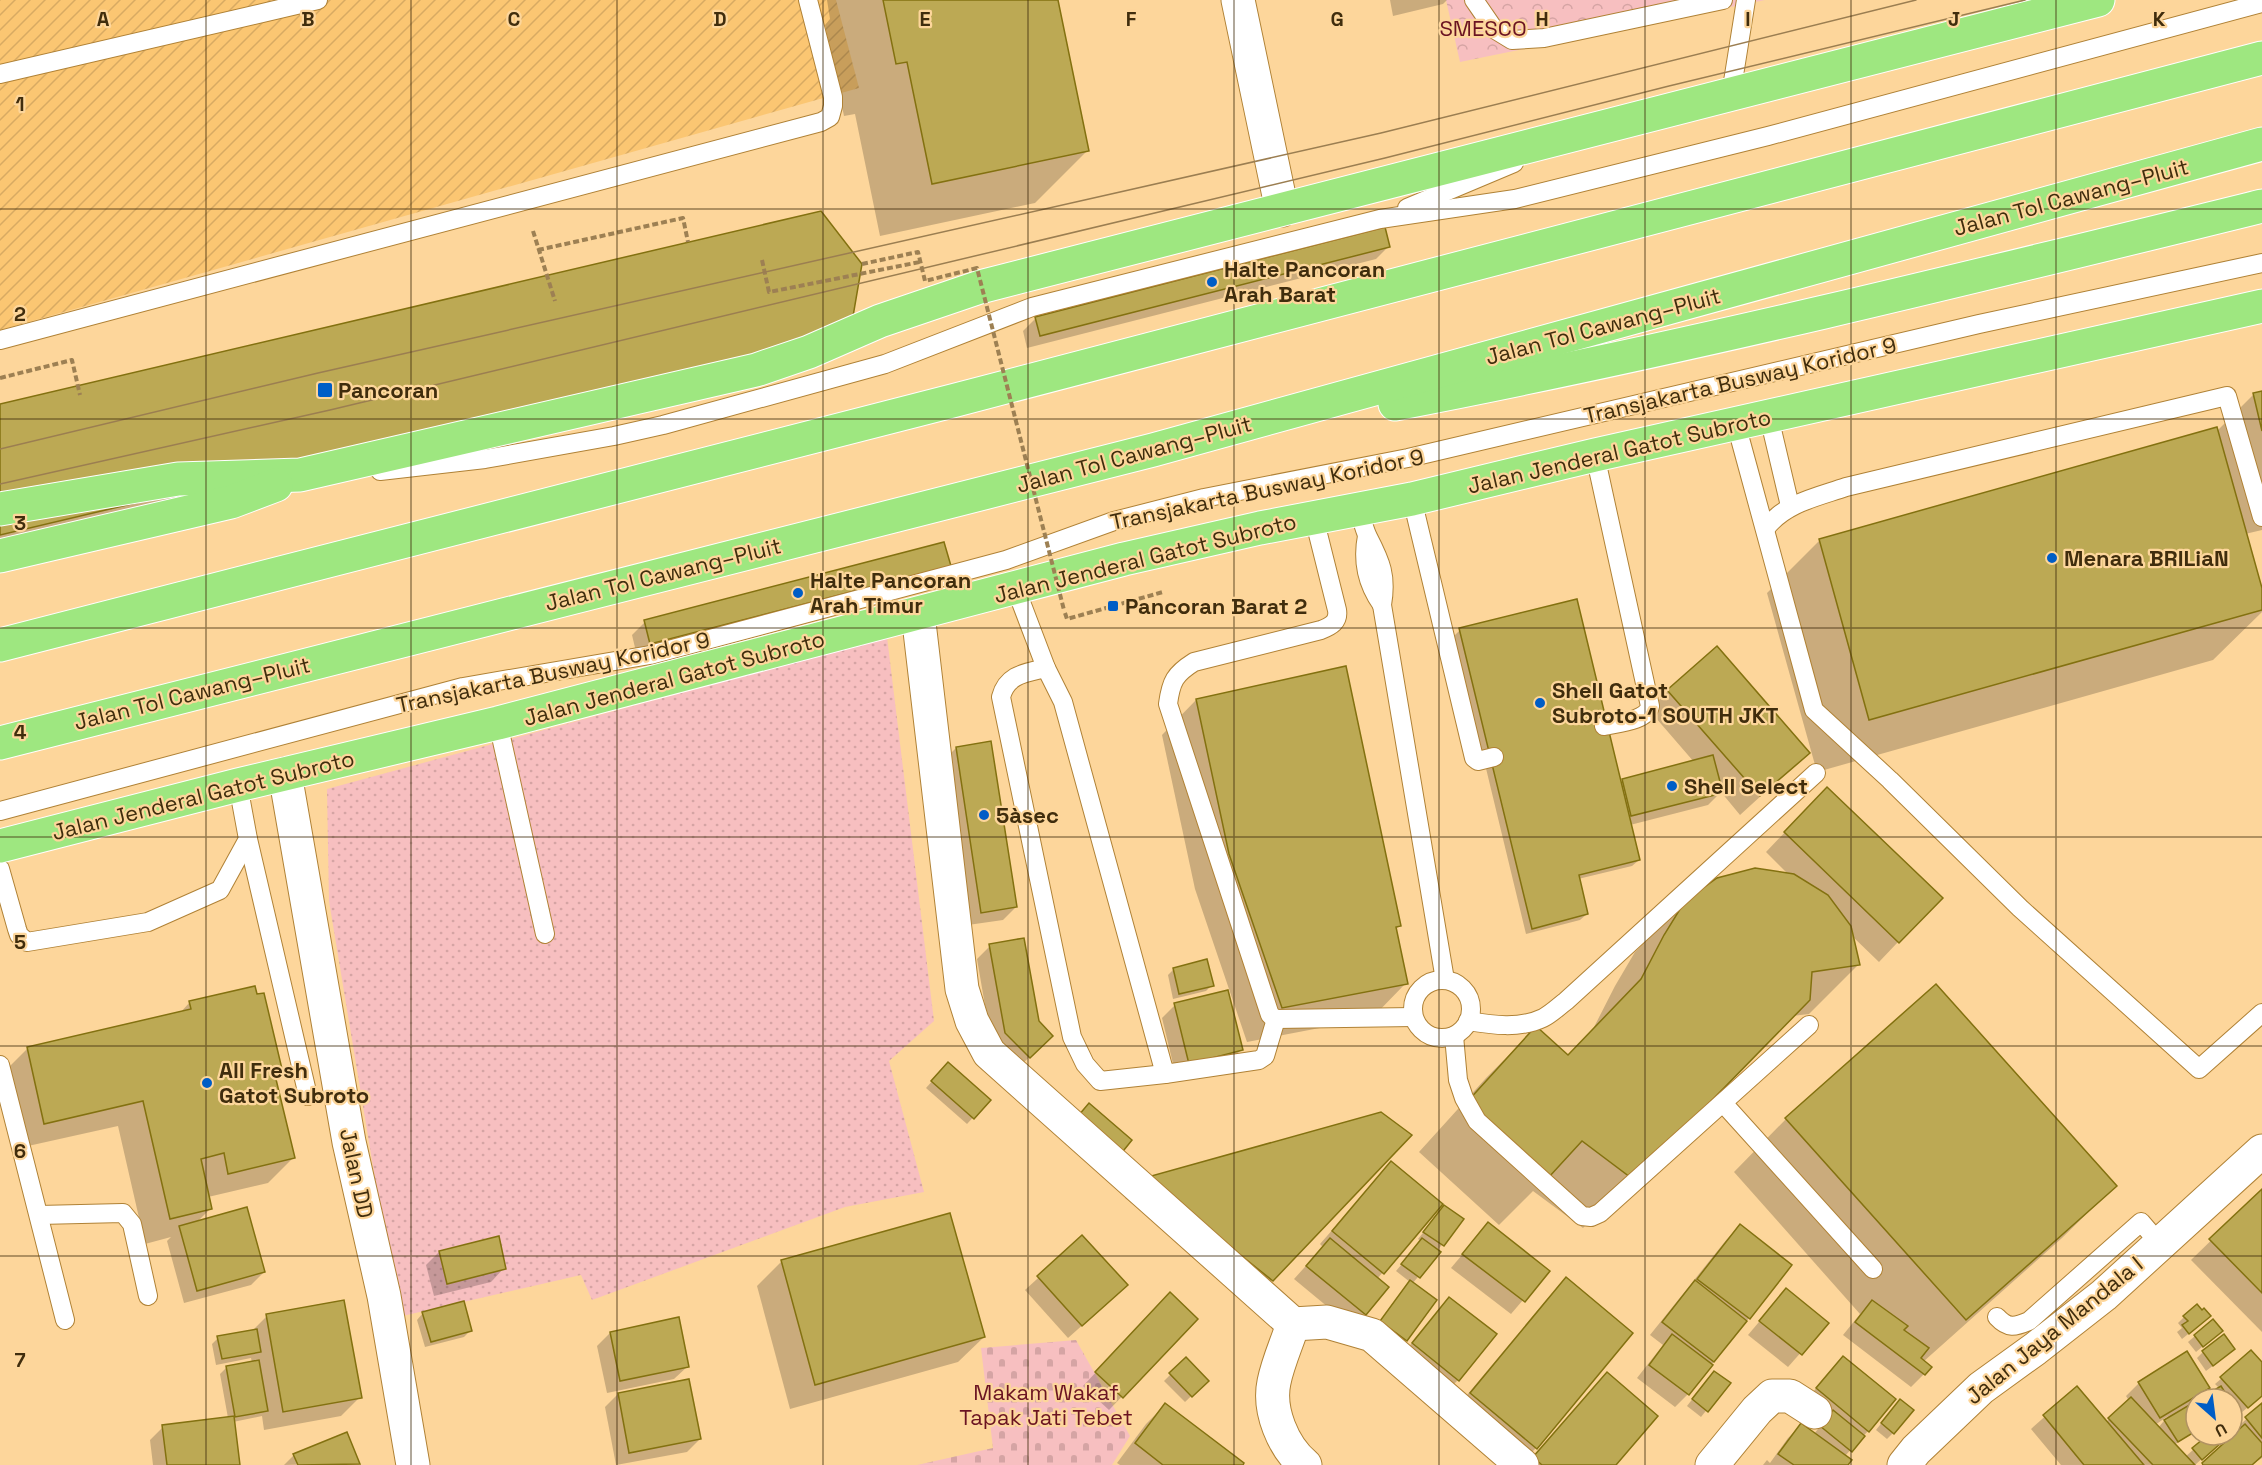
<svg xmlns="http://www.w3.org/2000/svg" width="2262" height="1465" font-family="'Space Grotesk',sans-serif">
  <defs>
    <pattern id="industrial-furrows" width="10" height="10" patternUnits="userSpaceOnUse" patternTransform="scale(1.5)"><rect width="10" height="10" fill="#fbc672"/><path d="M-1 1l2-2M0 10L10 0M9 11l2-2" fill="none" stroke="#d8aa62"/></pattern>
    <pattern id="grass-dots" width="8" height="8" patternUnits="userSpaceOnUse" patternTransform="scale(1.5)"><rect width="8" height="8" fill="#f7bfc0"/><path d="M2 2h.1M6 6h.1" fill="none" stroke="#d5a4a4" stroke-width="1.8" stroke-linecap="round"/></pattern>
    <pattern id="cemetery-stones" width="16" height="16" patternUnits="userSpaceOnUse" patternTransform="scale(1.5)"><rect width="16" height="16" fill="#f7bfc0"/><path d="M2 7V4a2 2 0 0 1 4 0v3zM10 15v-3a2 2 0 0 1 4 0v3z" fill="#d5a4a4"/></pattern>
    <pattern id="park-crowns" width="20" height="18" patternUnits="userSpaceOnUse" patternTransform="scale(1.5)"><rect width="20" height="18" fill="#f7bfc0"/><path d="M2 6a3 3 0 1 1 6 0M12 15a3 3 0 1 1 6 0" fill="none" stroke="#d5a4a4"/></pattern>
  </defs>
  <rect width="100%" height="100%" fill="#fdd69b"/>
  <polygon fill="url(#industrial-furrows)" points="0,0 836,0 859,88 0,330"/>
  <polygon fill="url(#grass-dots)" points="887,637 934,1021 889,1061 924,1192 845,1207 592,1300 581,1275 398,1317 329,901 327,789"/>
  <polygon fill="url(#cemetery-stones)" points="1076,1340 1130,1436 1112,1465 917,1465 993,1448 981,1348"/>
  <polygon fill="url(#park-crowns)" points="1446,0 1765,0 1460,62"/>
  <g fill="#0003" fill-rule="evenodd">
    <polygon points="827,0 1056,0 1088,150 1035,203 880,236 855,114 844,116 825,25 830,19"/>
    <polygon points="1390,0 1447,0 1443,4 1393,16"/>
    <polygon points="1389,246 1376,259 1027,348 1023,331 1036,318"/>
    <polygon points="848,333 0,553 0,406"/>
    <polygon points="2262,392 2262,530 2245,534 2262,593 2262,612 2213,660 1817,772 1767,593 1820,540 2217,431 2254,394"/>
    <polygon points="949,565 637,656 632,635 645,622"/>
    <polygon points="1460,630 1620,783 1623,780 1694,762 1649,710 1668,691 1808,753 1740,815 1721,792 1708,805 1630,825 1639,860 1632,866 1578,879 1587,914 1580,920 1526,934 1454,636"/>
    <polygon points="1345,668 1400,925 1395,930 1406,983 1372,1018 1247,1042 1195,889 1162,735 1196,700"/>
    <polygon points="956,748 1016,907 1003,920 968,925 943,761"/>
    <polygon points="1808,808 1898,942 1879,962 1851,935 1858,965 1809,1014 1792,1016 1583,1228 1533,1191 1499,1225 1419,1152 1486,1078 1536,1028 1567,1056 1592,1031 1615,986 1635,952 1686,902 1789,875 1766,852"/>
    <polygon points="990,946 1038,1022 1051,1036 1016,1070 992,1046 977,959"/>
    <polygon points="1174,969 1212,985 1206,991 1173,999 1168,975"/>
    <polygon points="1936,986 2115,1186 2062,1238 1923,1362 1924,1374 1911,1387 1843,1335 1860,1314 1734,1172 1786,1119"/>
    <polygon points="256,996 280,1069 274,1075 293,1158 268,1183 208,1197 210,1209 196,1223 264,1272 251,1285 184,1303 167,1241 171,1237 145,1244 118,1126 19,1148 2,1074 28,1048 179,1014 190,1002"/>
    <polygon points="1175,1005 1241,1050 1228,1063 1176,1076 1162,1018"/>
    <polygon points="942,1070 989,1100 967,1124 926,1088"/>
    <polygon points="1410,1135 1253,1300 1125,1198 1144,1179"/>
    <polygon points="1391,1163 1441,1205 1377,1279 1365,1314 1352,1327 1294,1279 1323,1247 1320,1244"/>
    <polygon points="2262,1191 2262,1332 2191,1260"/>
    <polygon points="1444,1207 1462,1219 1437,1251 1439,1252 1412,1284 1406,1340 1400,1346 1375,1328 1410,1282 1396,1271 1421,1241 1418,1239"/>
    <polygon points="1488,1224 1548,1271 1511,1314 1451,1268"/>
    <polygon points="1740,1226 1749,1318 1688,1394 1675,1407 1637,1378 1663,1345 1650,1335 1727,1239"/>
    <polygon points="1082,1238 1113,1298 1068,1338 1025,1290"/>
    <polygon points="439,1252 504,1268 491,1282 434,1296 426,1265"/>
    <polygon points="782,1261 984,1337 958,1362 790,1409 757,1286"/>
    <polygon points="1566,1279 1536,1448 1519,1465 1452,1413 1547,1299"/>
    <polygon points="1786,1290 1827,1323 1788,1367 1748,1335"/>
    <polygon points="1449,1299 1458,1380 1445,1393 1400,1357"/>
    <polygon points="1157,1307 1196,1319 1109,1410 1083,1386"/>
    <polygon points="2201,1312 2203,1322 2182,1339 2177,1332 2182,1328 2178,1323 2184,1317"/>
    <polygon points="423,1313 470,1331 464,1337 425,1347 417,1320"/>
    <polygon points="267,1316 360,1397 341,1416 264,1430 262,1416 233,1422 237,1465 153,1465 150,1440 163,1427 228,1418 220,1374 226,1368 252,1363 251,1358 216,1365 212,1344 218,1338 251,1332"/>
    <polygon points="610,1333 688,1366 674,1379 607,1393 597,1346"/>
    <polygon points="2195,1336 2215,1336 2196,1352 2188,1342"/>
    <polygon points="2203,1352 2227,1355 2206,1371 2197,1358"/>
    <polygon points="1843,1358 1868,1431 1845,1456 1846,1465 1763,1465 1767,1460 1770,1463 1788,1438 1801,1425 1814,1434 1825,1420 1804,1402"/>
    <polygon points="1186,1359 1207,1381 1185,1402 1164,1381"/>
    <polygon points="2262,1365 2262,1395 2241,1413 2234,1405 2232,1407 2232,1399 2202,1399 2219,1388 2215,1384 2222,1378"/>
    <polygon points="1607,1374 1614,1465 1526,1465 1588,1394"/>
    <polygon points="1708,1379 1728,1383 1701,1417 1687,1406"/>
    <path d="M 2139,1383 L 2208,1388 L 2191,1404 L 2196,1403 L 2196,1431 L 2174,1445 L 2185,1457 L 2210,1435 L 2228,1435 L 2195,1465 L 2061,1465 L 2031,1429 L 2077,1388 L 2106,1422 L 2129,1401 L 2126,1396 ZM 2168,1416 L 2158,1428 L 2155,1425 Z"/>
    <polygon points="618,1394 700,1439 687,1452 616,1465 605,1407"/>
    <polygon points="1165,1405 1241,1465 1120,1465 1117,1463 1146,1424"/>
    <polygon points="2262,1405 2262,1458 2251,1465 2202,1465 2236,1435 2233,1431"/>
    <polygon points="1894,1407 1893,1433 1887,1439 1876,1430"/>
    <polygon points="294,1455 359,1463 284,1465"/>
  </g>
  <g fill="#bca954" stroke="#837110" stroke-width="1.5">
    <polygon points="883,0 1058,0 1089,151 932,184 907,62 896,64"/>
    <polygon points="821,211 862,264 850,334 0,535 0,404"/>
    <polygon points="1385,227 1390,247 1040,336 1035,317"/>
    <polygon points="2262,391 2262,431 2253,393"/>
    <polygon points="2217,427 2262,588 2262,610 1869,720 1819,539"/>
    <polygon points="944,542 951,566 650,644 644,620"/>
    <polygon points="1577,599 1640,860 1579,875 1588,914 1532,929 1459,628"/>
    <polygon points="1717,646 1810,753 1760,796 1667,690"/>
    <polygon points="1346,666 1401,926 1396,927 1408,984 1282,1008 1229,854 1196,699"/>
    <polygon points="991,741 1017,907 981,913 956,747"/>
    <polygon points="1713,755 1723,793 1631,816 1622,779"/>
    <polygon points="1827,787 1943,898 1899,943 1784,832"/>
    <polygon points="1755,868 1794,874 1828,895 1851,926 1860,965 1812,972 1810,1000 1634,1180 1582,1141 1549,1177 1467,1102 1536,1026 1568,1055 1641,979 1664,935 1685,901 1717,878"/>
    <polygon points="1024,938 1039,1021 1053,1036 1030,1058 1005,1033 989,944"/>
    <polygon points="1207,959 1214,986 1179,994 1173,968"/>
    <polygon points="1936,984 2117,1186 1966,1320 1785,1118"/>
    <polygon points="255,986 257,994 264,993 282,1069 274,1071 295,1158 228,1174 224,1153 201,1159 212,1209 170,1219 143,1101 44,1124 27,1047 191,1009 189,1001"/>
    <polygon points="1228,990 1243,1050 1189,1064 1174,1003"/>
    <polygon points="948,1062 991,1100 974,1119 931,1081"/>
    <polygon points="1089,1103 1132,1140 1116,1160 1073,1122"/>
    <polygon points="1381,1112 1412,1135 1273,1281 1144,1178"/>
    <polygon points="1391,1161 1443,1204 1384,1274 1332,1231"/>
    <polygon points="2262,1189 2262,1293 2209,1239"/>
    <polygon points="1444,1205 1464,1219 1444,1246 1423,1232"/>
    <polygon points="247,1207 265,1272 197,1291 179,1226"/>
    <polygon points="950,1213 985,1337 815,1385 781,1260"/>
    <polygon points="1488,1222 1550,1271 1525,1302 1462,1254"/>
    <polygon points="1740,1224 1792,1265 1750,1319 1697,1279"/>
    <polygon points="1082,1235 1128,1285 1082,1326 1037,1276"/>
    <polygon points="499,1236 506,1269 447,1284 439,1251"/>
    <polygon points="1330,1238 1389,1287 1366,1315 1306,1266"/>
    <polygon points="1422,1238 1441,1252 1420,1278 1401,1264"/>
    <polygon points="1566,1277 1633,1333 1537,1449 1470,1393"/>
    <polygon points="1410,1280 1437,1300 1407,1341 1380,1321"/>
    <polygon points="1695,1280 1747,1321 1714,1362 1662,1322"/>
    <polygon points="1786,1288 1829,1323 1802,1355 1759,1321"/>
    <polygon points="1170,1292 1198,1319 1123,1398 1095,1372"/>
    <polygon points="1449,1297 1497,1334 1459,1381 1412,1343"/>
    <polygon points="344,1300 362,1398 283,1412 266,1314"/>
    <polygon points="1872,1300 1908,1326 1904,1330 1929,1348 1921,1358 1932,1367 1925,1375 1855,1322"/>
    <polygon points="464,1301 472,1331 431,1342 422,1312"/>
    <polygon points="2197,1304 2202,1310 2204,1308 2211,1316 2189,1334 2182,1325 2188,1321 2183,1316"/>
    <polygon points="679,1317 689,1367 620,1381 610,1332"/>
    <polygon points="2213,1319 2223,1331 2203,1347 2194,1335"/>
    <polygon points="257,1329 261,1352 222,1359 217,1336"/>
    <polygon points="1672,1334 1713,1365 1689,1395 1649,1365"/>
    <polygon points="2224,1334 2235,1349 2213,1366 2202,1351"/>
    <polygon points="2251,1350 2262,1362 2262,1396 2248,1408 2220,1377"/>
    <polygon points="2187,1351 2210,1388 2160,1418 2138,1382"/>
    <polygon points="1843,1356 1896,1399 1869,1432 1816,1388"/>
    <polygon points="1186,1357 1209,1381 1192,1397 1169,1373"/>
    <polygon points="259,1360 268,1411 235,1417 226,1366"/>
    <polygon points="1714,1371 1731,1383 1708,1412 1692,1399"/>
    <polygon points="1607,1372 1658,1416 1616,1465 1542,1465 1533,1457"/>
    <polygon points="689,1379 701,1439 629,1453 618,1393"/>
    <polygon points="2077,1386 2144,1465 2084,1465 2043,1415"/>
    <polygon points="2221,1386 2229,1399 2199,1399"/>
    <polygon points="2131,1397 2195,1465 2153,1465 2108,1418"/>
    <polygon points="1900,1399 1914,1410 1894,1434 1881,1423"/>
    <polygon points="2196,1401 2196,1431 2178,1442 2164,1420"/>
    <polygon points="1165,1403 1244,1463 1243,1465 1163,1465 1135,1443"/>
    <polygon points="2262,1403 2262,1438 2245,1417"/>
    <polygon points="1833,1410 1865,1436 1852,1452 1820,1426"/>
    <polygon points="234,1416 240,1465 167,1465 162,1425"/>
    <polygon points="1801,1423 1852,1460 1848,1465 1794,1465 1778,1454"/>
    <polygon points="2245,1424 2262,1443 2262,1456 2252,1465 2203,1465 2202,1463"/>
    <polygon points="347,1432 360,1464 298,1465 293,1454"/>
    <polygon points="2208,1435 2230,1435 2202,1460 2192,1448"/>
  </g>
  <g fill="none" stroke-linecap="round" stroke-linejoin="round">
    <g stroke="#b08236" stroke-width="20">
      <g id="lane">
        <polyline points="1474,0 1494,29 1512,40 1544,38 1723,0"/>
        <polyline points="0,74 318,0"/>
        <polyline points="1731,94 1746,0"/>
        <polyline points="1407,208 1514,163"/>
        <polyline points="0,340 821,122 830,117 833,106 833,97 808,0"/>
        <polyline points="1769,417 1790,506"/>
        <polyline points="1736,424 1814,710 1890,780 2020,908 2199,1069 2262,1013"/>
        <path d="M 1595,455 L 1650,706 C 1647,721 1617,723 1604,726"/>
        <polyline points="380,471 485,459 614,436 663,425 885,364 1032,307 1380,219 1515,199 1768,136 2262,3"/>
        <polyline points="1412,499 1474,758 1478,761 1494,757"/>
        <path d="M 1359,510 C 1362,519 1364,529 1368,537 C 1381,562 1387,576 1382,605 L 1445,980"/>
        <path d="M 1314,518 L 1337,610 C 1339,622 1331,626 1321,630 L 1194,662 C 1175,674 1171,681 1168,704 L 1270,1015 L 1276,1019 L 1413,1017"/>
        <path d="M 1766,528 C 1785,503 1817,497 1846,487 L 2227,396 L 2262,517"/>
        <path d="M 1367,536 C 1362,561 1367,584 1382,605"/>
        <polyline points="1016,589 1046,668 1063,702 1165,1074 1259,1060 1265,1056 1276,1019"/>
        <path d="M 1046,668 C 1026,673 1007,674 1001,697 L 1072,1037 L 1085,1064 L 1100,1081 L 1165,1074"/>
        <polyline points="498,723 545,934"/>
        <polyline points="0,811 463,687 650,655 1006,560 1114,521 1204,498 1408,458 1979,324 2262,263"/>
        <polyline points="248,839 308,1096"/>
        <polyline points="0,869 17,929 19,935 27,942 148,922 220,890 248,839 238,785"/>
        <circle cx="1442" cy="1009" r="29"/>
        <path d="M 1468,1021 C 1492,1025 1520,1029 1543,1018 C 1551,1014 1558,1007 1566,1001 L 1816,773"/>
        <polyline points="1454,1036 1458,1080 1464,1098 1477,1121 1582,1216 1591,1217 1600,1213 1809,1025"/>
        <polyline points="0,1065 65,1320"/>
        <polyline points="1723,1103 1873,1269"/>
        <polyline points="39,1215 123,1213 132,1224 148,1296"/>
        <path d="M 1997,1317 C 2008,1329 2015,1327 2029,1321 L 2141,1222 L 2159,1243"/>
      </g>
    </g>
    <g stroke="#b08236" stroke-width="35">
      <g id="street">
        <polyline points="1238,0 1282,210"/>
        <polyline points="918,614 962,989 972,1021 989,1053 1293,1324 1327,1322 1372,1335 1522,1465"/>
        <polyline points="285,774 349,1142 384,1296 413,1465"/>
        <path d="M 1293,1324 C 1287,1343 1278,1362 1274,1382 C 1268,1410 1283,1447 1305,1465"/>
        <polyline points="1712,1465 1757,1410 1772,1396 1790,1396 1815,1412"/>
        <polyline points="1904,1465 1916,1450 1981,1388 2035,1349 2104,1295 2262,1151"/>
      </g>
    </g>
    <g stroke="#fff" stroke-width="35">
      <g id="highway">
        <path d="M 1395,404 C 1687,348 1974,277 2262,206"/>
        <polyline points="0,509 178,479 300,475 756,370 809,352 880,321 980,287 2098,0"/>
        <polyline points="0,556 231,502 276,485"/>
        <polyline points="0,645 956,400 2262,58"/>
        <polyline points="0,743 1153,450 2262,144"/>
        <polyline points="0,846 238,785 498,723 1124,559 1260,528 1412,499 1595,455 2262,306"/>
      </g>
    </g>
    <g stroke="#9d8053" stroke-width="4" stroke-dasharray="6 3" stroke-linecap="butt">
      <polyline points="533,231 555,301"/>
      <polyline points="538,250 683,218 688,242"/>
      <polyline points="762,260 769,292 920,262"/>
      <polyline points="0,378 72,360 80,395"/>
      <polyline points="1065,613 1067,619 1163,592"/>
    </g>
    <use href="#lane" stroke="#fff" stroke-width="18"/>
    <use href="#street" stroke="#fff" stroke-width="33"/>
    <use href="#highway" stroke="#9ee780" stroke-width="33"/>
    <g stroke="#9b7e51" stroke-width="1.5">
      <polyline points="0,449 318,373 1381,133 1916,0"/>
      <polyline points="0,484 330,410 1385,158 1669,86 2025,0"/>
    </g>
    <polyline stroke="#9d8053" stroke-width="4" stroke-dasharray="6 3" stroke-linecap="butt" points="862,264 918,252 925,281 977,268 1064,610"/>
  </g>
  <path fill="none" stroke="#402d0d" stroke-width="1.5" stroke-opacity="0.55" d="M 206,0 L 206,1465M 411,0 L 411,1465M 617,0 L 617,1465M 823,0 L 823,1465M 1028,0 L 1028,1465M 1234,0 L 1234,1465M 1439,0 L 1439,1465M 1645,0 L 1645,1465M 1851,0 L 1851,1465M 2056,0 L 2056,1465M 0,209 L 2262,209M 0,419 L 2262,419M 0,628 L 2262,628M 0,837 L 2262,837M 0,1046 L 2262,1046M 0,1256 L 2262,1256"/>
  <g fill="#005dc6" stroke="#fdd69b" stroke-width="2">
    <circle cx="1212" cy="282" r="6"/>
    <rect x="317" y="382" width="16" height="16" rx="3"/>
    <circle cx="2052" cy="558" r="6"/>
    <circle cx="798" cy="593" r="6"/>
    <rect x="1107" y="600" width="12" height="12" rx="3"/>
    <circle cx="1540" cy="703" r="6"/>
    <circle cx="1672" cy="786" r="6"/>
    <circle cx="984" cy="815" r="6"/>
    <circle cx="207" cy="1083" r="6"/>
  </g>
  <g text-anchor="middle" stroke-width="4.5" stroke-linejoin="round" paint-order="stroke">
    <g font-size="22" fill="#6b1422" stroke="#fdd69b">
      <text x="1483" y="36">SMESCO</text>
      <text x="1046" y="1400">Makam Wakaf<tspan x="1046" dy="25">Tapak Jati Tebet</tspan></text>
    </g>
    <g font-size="22" fill="#402d0d" stroke="#fdd69b">
      <text transform="translate(2071 197) rotate(-15)" y="8">Jalan Tol Cawang–Pluit</text>
      <text transform="translate(1603 326) rotate(-15)" y="8">Jalan Tol Cawang–Pluit</text>
      <text transform="translate(1740 380) rotate(-13)" y="8">Transjakarta Busway Koridor 9</text>
      <text transform="translate(1619 451) rotate(-13)" y="8">Jalan Jenderal Gatot Subroto</text>
      <text transform="translate(1134 454) rotate(-15)" y="8">Jalan Tol Cawang–Pluit</text>
      <text transform="translate(1267 489) rotate(-12)" y="8">Transjakarta Busway Koridor 9</text>
      <text transform="translate(1145 558) rotate(-14)" y="8">Jalan Jenderal Gatot Subroto</text>
      <text transform="translate(663 574) rotate(-14)" y="8">Jalan Tol Cawang–Pluit</text>
      <text transform="translate(553 672) rotate(-12)" y="8">Transjakarta Busway Koridor 9</text>
      <text transform="translate(674 678) rotate(-15)" y="8">Jalan Jenderal Gatot Subroto</text>
      <text transform="translate(192 693) rotate(-14)" y="8">Jalan Tol Cawang–Pluit</text>
      <text transform="translate(203 795) rotate(-14)" y="8">Jalan Jenderal Gatot Subroto</text>
      <text transform="translate(357 1173) rotate(78)" y="8">Jalan DD</text>
      <text transform="translate(2054 1330) rotate(-39)" y="8">Jalan Jaya Mandala I</text>
    </g>
    <g font-size="22" font-weight="bold" fill="#402d0d" stroke="#fdd69b" text-anchor="start">
      <text x="1224" y="277">Halte Pancoran<tspan x="1224" dy="25">Arah Barat</tspan></text>
      <text x="338" y="398">Pancoran</text>
      <text x="2064" y="566">Menara BRILiaN</text>
      <text x="810" y="588">Halte Pancoran<tspan x="810" dy="25">Arah Timur</tspan></text>
      <text x="1125" y="614">Pancoran Barat 2</text>
      <text x="1552" y="698">Shell Gatot<tspan x="1552" dy="25">Subroto-1 SOUTH JKT</tspan></text>
      <text x="1684" y="794">Shell Select</text>
      <text x="996" y="823">5àsec</text>
      <text x="219" y="1078">All Fresh<tspan x="219" dy="25">Gatot Subroto</tspan></text>
    </g>
  </g>
  <g font-size="20" text-anchor="middle" font-weight="bold" fill="#402d0d" stroke="#fdd69b" stroke-width="4.5" stroke-linejoin="round" paint-order="stroke">
    <text x="103" y="26">A</text>
    <text x="308" y="26">B</text>
    <text x="514" y="26">C</text>
    <text x="720" y="26">D</text>
    <text x="925" y="26">E</text>
    <text x="1131" y="26">F</text>
    <text x="1337" y="26">G</text>
    <text x="1542" y="26">H</text>
    <text x="1748" y="26">I</text>
    <text x="1954" y="26">J</text>
    <text x="2159" y="26">K</text>
    <text x="20" y="111">1</text>
    <text x="20" y="321">2</text>
    <text x="20" y="530">3</text>
    <text x="20" y="739">4</text>
    <text x="20" y="949">5</text>
    <text x="20" y="1158">6</text>
    <text x="20" y="1367">7</text>
  </g>
  <g transform="translate(2214 1417) rotate(152)"><circle r="28" fill="#fdd69b" stroke="#b19262" stroke-width="1.5"/>
  <path d="M0-4.5L10 22L0 15L-10 22Z" fill="#005dc6"/>
  <text y="-9" font-size="16" font-weight="bold" text-anchor="middle" fill="#402d0d">U</text>
  </g>
</svg>
